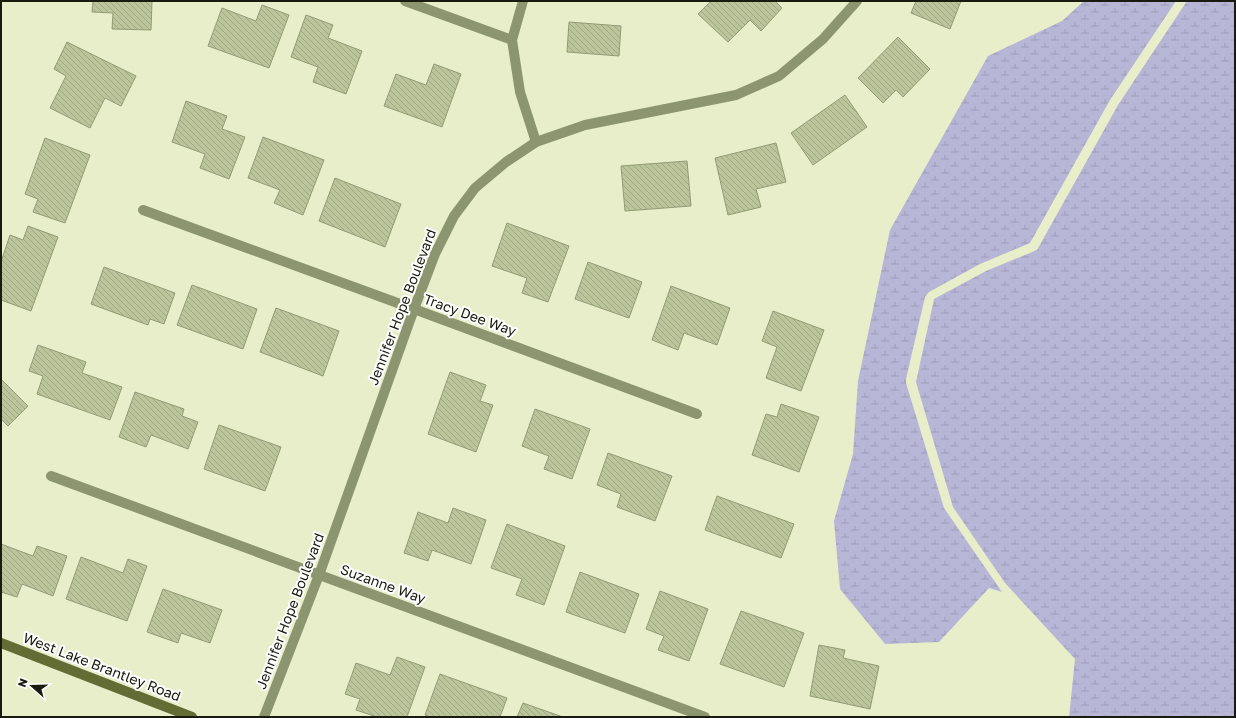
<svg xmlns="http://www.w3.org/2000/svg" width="1236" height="718" font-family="'Golos Text',sans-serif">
  <defs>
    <pattern id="wetland-marsh" width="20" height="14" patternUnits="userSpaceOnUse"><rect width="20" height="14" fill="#b8b6d7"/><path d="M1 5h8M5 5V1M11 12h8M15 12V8" fill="none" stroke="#9e9cb7"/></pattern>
    <pattern id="building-back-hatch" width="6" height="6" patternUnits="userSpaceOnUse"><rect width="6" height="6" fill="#bcc49b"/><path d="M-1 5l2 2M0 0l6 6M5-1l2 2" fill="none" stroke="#a1a884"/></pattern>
  </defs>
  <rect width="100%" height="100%" fill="#e7eec9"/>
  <g fill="url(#wetland-marsh)">
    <polygon points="1084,1 1176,1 1110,100 1030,243 980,264 929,292 925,297 906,379 906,383 944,508 1002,592 989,588 939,642 885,644 840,589 834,521 853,454 858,381 890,230 988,56 1062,21"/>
    <polygon points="1187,1 1235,1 1235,717 1069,717 1075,659 1005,583 953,507 916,382 934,299 986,271 1037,250 1118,105"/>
  </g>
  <g fill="url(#building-back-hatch)" stroke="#939a77">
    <polygon points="93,1 152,1 151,30 112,29 113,13 92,12"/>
    <polygon points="711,1 775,1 782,8 761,31 750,20 728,42 698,14"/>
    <polygon points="916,1 961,1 950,29 911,13"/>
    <polygon points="262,5 289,15 269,68 208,46 222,8 256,21"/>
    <polygon points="306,15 333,25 328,38 362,51 346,94 313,82 318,67 291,57"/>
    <polygon points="569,22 621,26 619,56 567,52"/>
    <polygon points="898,37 930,69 903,97 896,90 883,103 858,78"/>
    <polygon points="67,42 136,76 121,106 105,98 90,128 50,108 66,76 54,69"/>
    <polygon points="434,64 461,74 442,127 384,106 396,74 426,85"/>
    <polygon points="845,95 867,127 813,165 791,133"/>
    <polygon points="186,101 227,116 222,129 245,137 229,179 200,168 205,154 172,142"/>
    <polygon points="263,137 324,160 303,215 274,203 280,190 248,178"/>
    <polygon points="45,138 90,155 65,223 33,212 38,199 25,194"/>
    <polygon points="776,143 786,182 756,189 761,207 728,215 715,158"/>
    <polygon points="687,161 691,206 625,211 621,166"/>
    <polygon points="335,178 401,204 385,247 319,221"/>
    <polygon points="507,223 569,246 548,302 522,293 527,278 492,266"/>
    <polygon points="28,226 58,237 31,311 1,300 1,262 10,235 23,240"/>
    <polygon points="588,262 642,282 629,318 575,299"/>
    <polygon points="104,267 175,293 164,324 150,319 148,325 91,304"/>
    <polygon points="192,285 257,309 243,349 177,325"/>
    <polygon points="671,286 730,308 717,345 684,333 678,350 652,340"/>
    <polygon points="276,308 339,331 323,376 260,352"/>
    <polygon points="773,311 824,330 801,391 766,378 777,347 762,341"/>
    <polygon points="38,345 86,362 82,373 122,387 110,420 37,394 43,376 29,371"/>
    <polygon points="450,372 486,385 480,401 493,405 476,452 428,434"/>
    <polygon points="1,379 28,406 8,426 1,419"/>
    <polygon points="135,392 184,409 182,416 198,422 188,449 151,435 146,447 119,437"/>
    <polygon points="781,404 819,417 799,472 752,455 766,414 777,417"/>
    <polygon points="535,409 590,429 572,479 544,469 549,456 522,446"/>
    <polygon points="219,425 281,447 265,491 204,469"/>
    <polygon points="608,453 672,476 655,521 617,507 621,494 597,485"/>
    <polygon points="717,496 794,524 781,558 705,530"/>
    <polygon points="453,508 486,520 471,564 432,550 428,561 404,553 418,512 448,523"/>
    <polygon points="507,524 565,546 544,605 516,595 522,579 491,568"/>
    <polygon points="1,544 33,556 37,546 67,556 53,596 22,584 17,597 1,592"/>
    <polygon points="81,557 123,573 128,559 147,566 127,621 66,599"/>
    <polygon points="580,572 639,594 625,633 566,612"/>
    <polygon points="163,589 222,610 210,643 181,633 178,643 147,632"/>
    <polygon points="660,591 708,609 689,661 658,650 664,636 646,629"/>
    <polygon points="741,611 804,633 784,687 720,664"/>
    <polygon points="819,645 845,650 843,658 879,666 870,709 810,696"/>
    <polygon points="397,657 425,667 407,717 377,717 356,710 360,699 345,694 356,663 390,675"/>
    <polygon points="440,674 507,698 500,717 430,717 425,715"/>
    <polygon points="523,703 563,717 517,717"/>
  </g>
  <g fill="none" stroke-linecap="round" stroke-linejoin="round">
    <g stroke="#8d9570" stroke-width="10">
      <polyline points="405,1 512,40"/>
      <polyline points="523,1 512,40 520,92 536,142"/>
      <polyline points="143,210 414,309 697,414"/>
      <polyline points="51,476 705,717"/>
      <polyline points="264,717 319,575 414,309 435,254 454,216 475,188 506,162 536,142 585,125 736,95 779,76 823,39 857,1"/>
    </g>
    <polyline stroke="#636c34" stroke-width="10" points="1,643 192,717"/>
  </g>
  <g text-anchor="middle" stroke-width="4" stroke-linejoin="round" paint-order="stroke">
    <g font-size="14" fill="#191b0e" stroke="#fff">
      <text transform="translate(402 307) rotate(-69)" y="5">Jennifer Hope Boulevard</text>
      <text transform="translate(470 315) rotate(20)" y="5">Tracy Dee Way</text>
      <text transform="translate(383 584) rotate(20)" y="5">Suzanne Way</text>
      <text transform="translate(290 611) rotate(-69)" y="5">Jennifer Hope Boulevard</text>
      <text transform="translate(102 667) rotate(21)" y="5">West Lake Brantley Road</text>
    </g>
  </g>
  <rect width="1236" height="718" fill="none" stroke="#191b0e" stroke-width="4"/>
  <g transform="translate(32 686) rotate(290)" stroke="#ffffff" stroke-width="3" paint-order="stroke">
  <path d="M0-3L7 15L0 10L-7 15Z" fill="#191b0e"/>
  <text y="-6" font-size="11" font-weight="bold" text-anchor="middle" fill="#191b0e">N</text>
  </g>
</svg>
